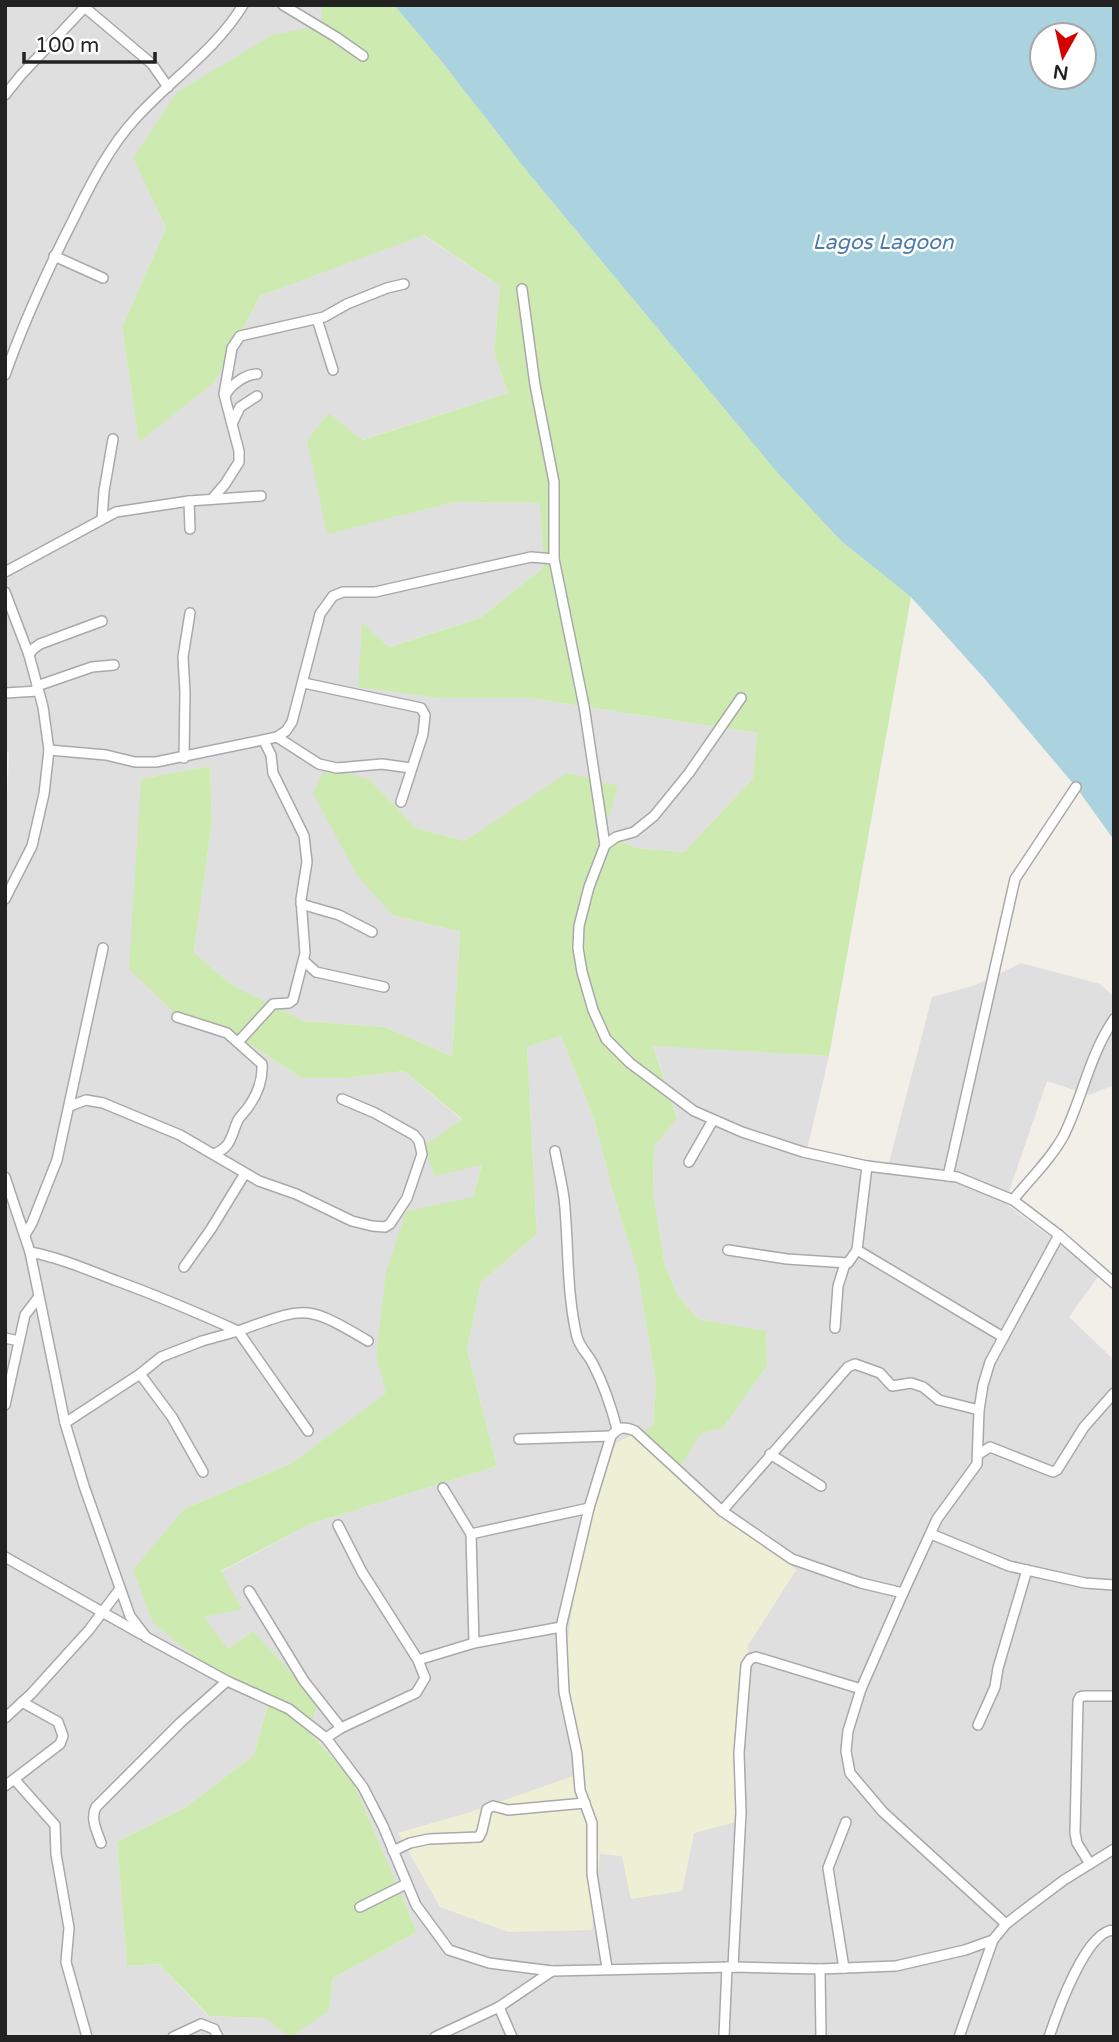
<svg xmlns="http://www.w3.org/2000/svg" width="1119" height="2042" font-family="'Varela Round',sans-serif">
  <rect width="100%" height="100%" fill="#f2efe9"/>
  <polygon fill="#e0dfdf" points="5,5 322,5 322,25 133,157 166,228 122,327 139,441 215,382 260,296 423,235 500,286 494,352 508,393 361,440 329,413 327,533 455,502 541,503 544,567 480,618 388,647 363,624 440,698 528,698 757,733 753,778 684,852 637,848 604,833 567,774 465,841 416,828 370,780 392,915 460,932 452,1056 385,1027 303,1021 229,983 194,952 212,822 210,766 141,779 175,1013 251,1045 302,1078 347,1078 404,1071 462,1120 482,1165 473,1197 376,1355 387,1393 292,1463 184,1509 185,1649 267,1706 254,1755 186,1807 117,1842 127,1966 159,1964 208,2016 265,2018 329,2011 333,1978 417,1932 353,1781 309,1730 253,1631 228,1649 203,1617 221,1572 308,1525 497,1466 467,1349 481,1282 537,1234 527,1047 561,1036 594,1119 613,1193 637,1268 656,1383 653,1426 580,1775 468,1813 398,1833 622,1856 682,1891 694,1833 736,1821 748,1645 796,1570 678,1470 701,1432 723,1428 767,1366 766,1332 698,1319 678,1296 665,1266 653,1192 654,1147 677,1117 653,1045 829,1056 806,1154 887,1170 932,997 976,985 1021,963 1100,984 1114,997 1114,1085 1089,1095 1047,1081 1005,1203 1100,1274 1069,1317 1114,1360 1114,2037 5,2037 5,838 9,753 5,752"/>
  <polygon fill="#eef0d5" points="636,1433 796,1570 748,1645 736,1822 694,1833 682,1891 631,1899 622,1856 600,1853 592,1930 508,1932 440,1907 398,1833 468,1813 579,1774 562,1678 581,1549 616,1443"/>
  <polygon fill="#cdebb0" points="322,5 394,5 442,62 530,175 776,471 840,540 911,597 829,1056 653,1046 677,1118 654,1147 653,1192 665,1266 678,1296 698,1319 766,1331 767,1366 723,1428 701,1433 678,1470 636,1433 653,1426 656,1383 637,1269 613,1193 594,1119 561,1036 527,1047 537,1234 481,1282 467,1349 497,1466 308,1525 221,1571 242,1609 204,1617 228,1649 253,1631 318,1702 309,1731 353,1781 417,1932 333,1978 329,2011 290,2037 265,2018 209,2016 159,1964 127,1966 117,1842 186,1807 254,1755 267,1707 185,1649 153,1623 133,1570 184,1509 292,1463 386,1393 376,1356 386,1272 406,1211 473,1197 482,1165 435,1176 424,1146 462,1119 404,1071 347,1078 302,1078 251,1045 175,1013 129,969 141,779 210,766 212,822 194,952 229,983 303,1021 385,1027 452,1056 460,932 392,915 356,874 313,793 326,767 370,780 416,828 465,841 567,773 618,786 604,834 637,848 684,852 753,778 757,733 528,698 439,698 358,687 362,623 389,647 480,618 544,567 540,503 455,502 327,534 307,440 329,413 362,440 508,393 494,352 500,286 424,235 260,296 215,382 139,442 122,327 166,228 133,158 177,92 273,35 322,25"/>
  <path fill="#aad3df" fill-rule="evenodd" d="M 394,5 L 1114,5 L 1114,840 L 1076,787 L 984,678 L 911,597 L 840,540 L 776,471 L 530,175 L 442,62 ZM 1042,35 L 1084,35 L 1084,77 L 1042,77 Z"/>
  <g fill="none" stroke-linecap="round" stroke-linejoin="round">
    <g stroke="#a9a9a9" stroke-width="12">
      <g id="minor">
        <polyline points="82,5 152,64 168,87"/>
        <polyline points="283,5 336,37 363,56"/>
        <polyline points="5,95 21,75 85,7"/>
        <polyline points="54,256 103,278"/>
        <polyline points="522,289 535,385 554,482 554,559 584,706 605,845 589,887 579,926 578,948 582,972 593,1010 606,1039 630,1063 694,1111 742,1132 803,1152 867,1166 957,1177 1013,1200 1059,1235 1114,1283"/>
        <polyline points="317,319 333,370"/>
        <path d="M 5,375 C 24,321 48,269 74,218 C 91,183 110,146 136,118 C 170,80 216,50 243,5"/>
        <path d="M 225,396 C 230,385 246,374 257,374"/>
        <polyline points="232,424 240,407 257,396"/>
        <polyline points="212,499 225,484 239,462 239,451 224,394 232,348 240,336 324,317 347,304 387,288 404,284"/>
        <polyline points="189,501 190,529"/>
        <polyline points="102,519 104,491 113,439"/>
        <polyline points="5,572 116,512 189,501 261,496"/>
        <polyline points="5,592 29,655 43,707 49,750 44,794 32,846 5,899"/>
        <polyline points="29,655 33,649 40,644 102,621"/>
        <polyline points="304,683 421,708 425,715 423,734 401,802"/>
        <polyline points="37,686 92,667 114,665"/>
        <polyline points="5,693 38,691"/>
        <polyline points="277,737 319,764 337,768 382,764 411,768"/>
        <polyline points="49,750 106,755 135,762 156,762 277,737 286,731 292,722 320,614 333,596 343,592 375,592 531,557 554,559"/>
        <polyline points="184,758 185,692 183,657 190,613"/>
        <polyline points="605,845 616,837 634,832 654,816 689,773 741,698"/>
        <polyline points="301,904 339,915 372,932"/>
        <polyline points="304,961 316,972 384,987"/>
        <path d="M 177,1017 L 227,1033 L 262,1064 C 263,1080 258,1093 249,1106 C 246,1111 241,1115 238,1120 C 231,1135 232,1148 213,1154"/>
        <polyline points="239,1041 273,1004 289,1003 293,1000 305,953 301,899 307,862 304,836 273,773 271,755 264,741"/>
        <polyline points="70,1106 86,1100 103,1103 180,1135 259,1181 296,1194 352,1221 372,1226 385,1227 390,1224 407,1198 422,1154 419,1141 414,1135 375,1113 342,1099"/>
        <path d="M 555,1151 C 558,1167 562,1183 564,1198 C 569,1244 566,1291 577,1337 C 580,1348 588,1354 593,1364 C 604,1385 611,1406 617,1429"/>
        <polyline points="689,1162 713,1120"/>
        <polyline points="948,1176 1015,879 1076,787"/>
        <polyline points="5,1177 30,1252 65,1423 84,1486 130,1616 146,1637 227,1681 289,1709 326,1738 363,1787 383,1826 416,1905 449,1950 489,1963 552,1971 733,1967 820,1969 896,1966 965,1950 993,1940"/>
        <path d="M 1013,1200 C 1030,1179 1051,1159 1064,1135 C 1083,1096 1089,1056 1114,1019"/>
        <polyline points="25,1235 32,1223 57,1160 103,948"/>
        <polyline points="728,1250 787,1259 848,1263 857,1250 867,1166"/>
        <polyline points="857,1250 1003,1337"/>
        <path d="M 30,1252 C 61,1258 88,1270 117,1281 C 158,1296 198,1313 238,1331 C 306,1307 304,1303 368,1341"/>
        <polyline points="184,1267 211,1229 244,1175"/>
        <polyline points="835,1328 838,1286 845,1264"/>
        <polyline points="5,1338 19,1341"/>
        <polyline points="140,1374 172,1417 203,1472"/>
        <polyline points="5,1405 25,1315 38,1298"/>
        <polyline points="65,1423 140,1374 161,1357 202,1341 238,1331 308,1431"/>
        <polyline points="519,1439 611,1436"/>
        <polyline points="770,1454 821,1486"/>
        <polyline points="979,1454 990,1447 1053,1472 1057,1470 1084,1427 1114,1393"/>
        <polyline points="443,1488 471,1534"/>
        <polyline points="722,1511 848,1367 855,1364 880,1373 892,1386 911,1383 923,1387 939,1400 979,1410"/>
        <polyline points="931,1534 1009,1566 1085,1583 1114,1585"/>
        <polyline points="5,1557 141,1634"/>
        <polyline points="249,1591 304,1681 341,1728"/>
        <polyline points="474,1643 471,1534 589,1508"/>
        <polyline points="418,1660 474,1643 561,1627"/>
        <polyline points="5,1718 31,1694 89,1630 119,1590"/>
        <polyline points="978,1725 995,1687 998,1668 1027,1570"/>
        <polyline points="326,1738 341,1728 416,1693 425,1678 418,1660 362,1572 338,1525"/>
        <polyline points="15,1780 55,1825 56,1854 69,1928 66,1962 87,2037"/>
        <polyline points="5,1786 60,1744 63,1736 58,1722 22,1702"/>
        <path d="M 101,1843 C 97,1831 90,1819 96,1807 L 180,1723 L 227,1681"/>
        <polyline points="393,1851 410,1843 429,1839 479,1837 482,1831 487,1809 493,1806 508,1810 585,1803"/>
        <polyline points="1090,1864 1077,1843 1075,1833 1078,1701 1080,1697 1083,1696 1114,1696"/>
        <polyline points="360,1907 406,1884"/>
        <polyline points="1006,1924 883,1812 850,1773 846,1751 848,1731 861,1689 903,1593 937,1519 977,1464 979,1410 983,1385 990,1362 1059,1235"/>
        <polyline points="733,1967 741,1812 739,1753 746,1665 750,1659 756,1657 861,1689"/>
        <path d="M 607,1968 L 592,1874 L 592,1823 L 580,1790 L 577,1753 L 564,1692 L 561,1627 L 589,1508 L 611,1436 C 619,1427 623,1426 635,1431 L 722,1511 L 792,1559 L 861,1583 L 903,1593"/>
        <polyline points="844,1968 828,1868 846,1822"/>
        <polyline points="820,1969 821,2037"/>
        <polyline points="499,2007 512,2037"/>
        <polyline points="173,2037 201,2024 214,2029 218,2037"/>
        <polyline points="435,2037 499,2007 552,1971"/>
        <polyline points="724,2037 727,1967"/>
        <polyline points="959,2037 993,1940 1006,1924 1028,1907 1064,1880 1114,1849"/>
        <path d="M 1049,2037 C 1057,2013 1086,1930 1114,1930"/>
      </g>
    </g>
    <use href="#minor" stroke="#fff" stroke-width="9"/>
  </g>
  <g text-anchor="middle" stroke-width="5" stroke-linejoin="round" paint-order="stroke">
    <g font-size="21" font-style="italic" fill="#4a7aab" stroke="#fff">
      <text x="883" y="249">Lagos Lagoon</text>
    </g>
  </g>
  <rect width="1119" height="2042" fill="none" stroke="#222222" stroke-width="14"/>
  <g transform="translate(1063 56) rotate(188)"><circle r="33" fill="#ffffff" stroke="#a7a7a7" stroke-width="2"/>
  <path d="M0-5L12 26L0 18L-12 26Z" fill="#d40000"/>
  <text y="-10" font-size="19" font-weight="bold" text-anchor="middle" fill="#222222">N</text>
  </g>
  <path d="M24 52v10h131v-10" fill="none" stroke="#222222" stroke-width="3.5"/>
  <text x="35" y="52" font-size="21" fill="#222222" stroke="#ffffff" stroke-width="5" paint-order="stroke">100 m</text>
</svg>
